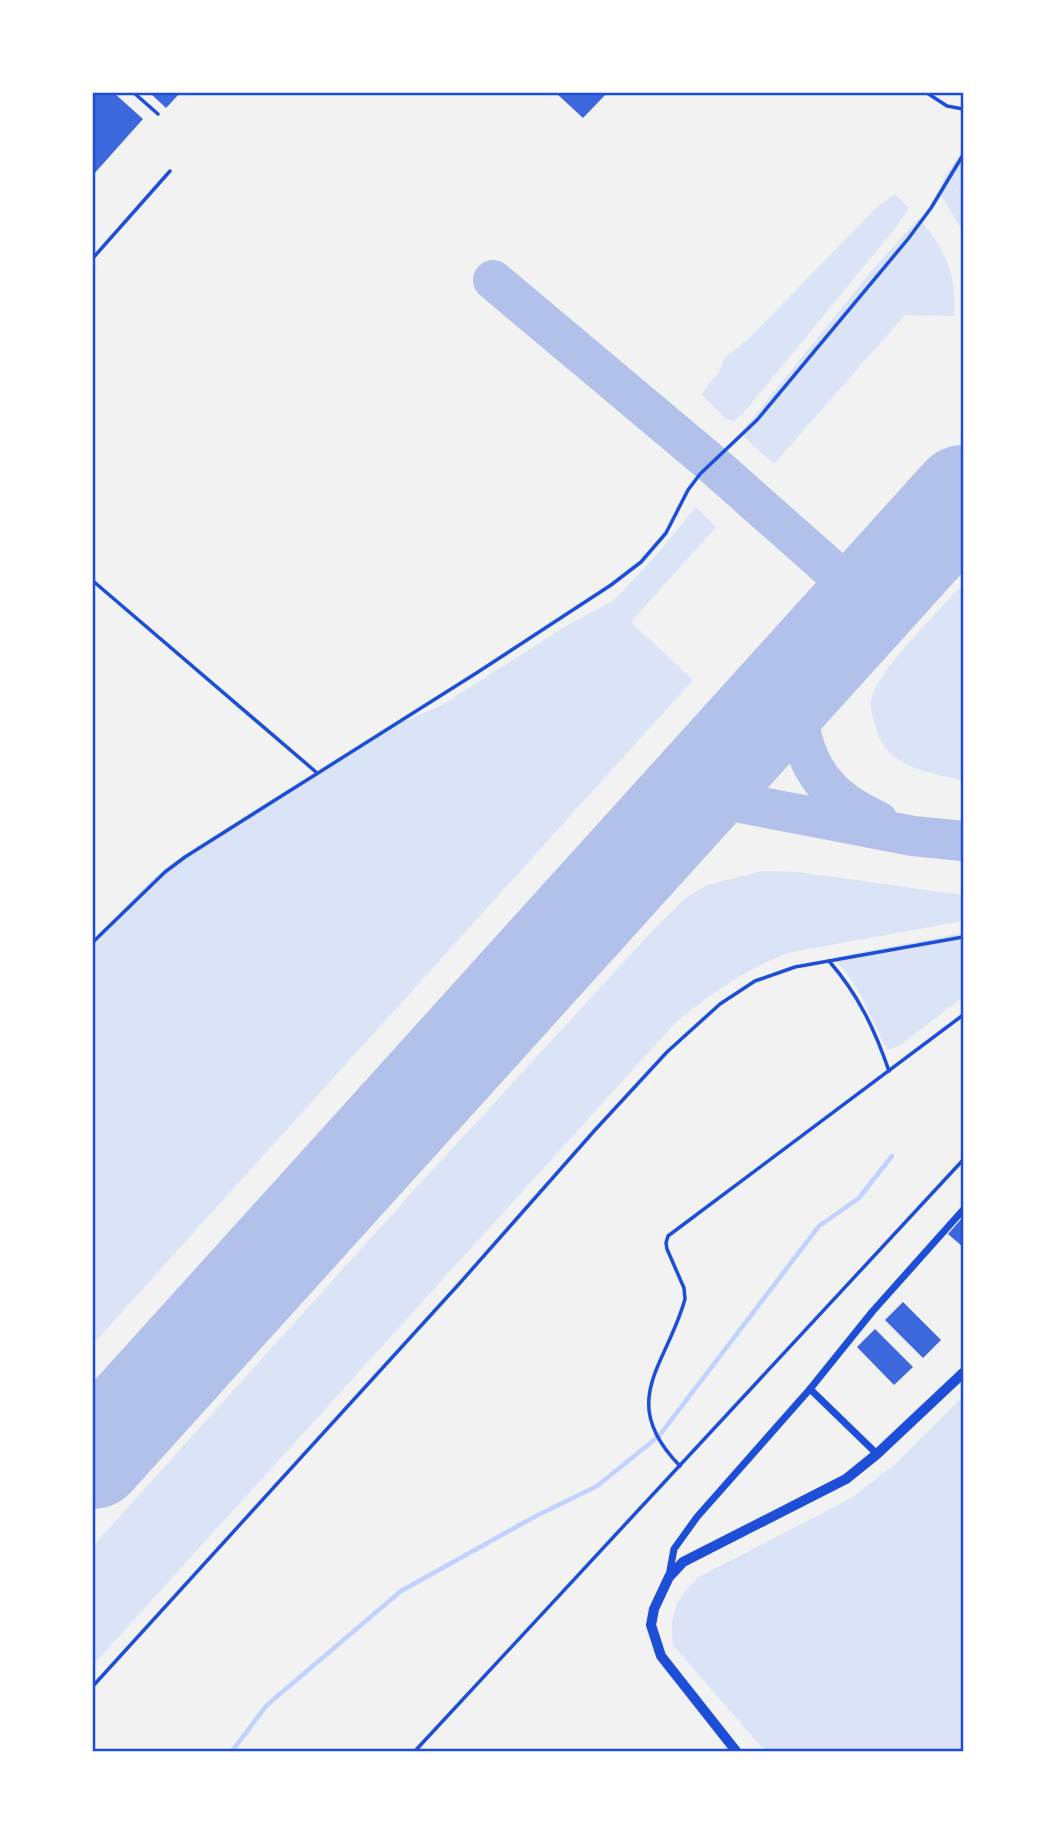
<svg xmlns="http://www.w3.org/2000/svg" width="1056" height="1844" font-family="'PT Serif',serif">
  <rect width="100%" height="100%" fill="#f2f2f2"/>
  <g fill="#dbe4f7">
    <polygon points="963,150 963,231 939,193 944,178"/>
    <polygon points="895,194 909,208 893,231 746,410 734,422 725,418 701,394 719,372 723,360 748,339 878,206"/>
    <path d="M 919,218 C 947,253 956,271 954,316 L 905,315 L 774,464 L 744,437 L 743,430 L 873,269 Z"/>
    <polygon points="696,507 716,527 631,622 693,680 93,1344 93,940 155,877 194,849 290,788 400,723 440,706 571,623 613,601 653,559"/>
    <path d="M 963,584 L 963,780 C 928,773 888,768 876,729 C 874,720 870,711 871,702 C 873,674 942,608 963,584 Z"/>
    <path d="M 762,871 L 798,872 L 963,895 L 963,921 L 792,952 C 749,966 713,993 677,1021 L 93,1665 L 93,1546 L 415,1189 L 654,929 L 686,898 L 707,885 Z"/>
    <polygon points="963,933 963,997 899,1046 887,1050 860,994 845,971 834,959 850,954"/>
    <path d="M 963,1396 L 963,1751 L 765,1751 L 673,1645 C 669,1613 676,1599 699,1577 L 853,1497 L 896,1463 Z"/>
  </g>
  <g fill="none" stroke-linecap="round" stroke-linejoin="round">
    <polyline stroke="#bfd3fe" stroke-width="4.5" points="232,1751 267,1705 401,1591 536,1516 597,1486 659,1436 819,1226 859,1198 892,1156"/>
    <g stroke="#b2c1ea" stroke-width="40">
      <polyline points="493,280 711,463 868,602"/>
      <path d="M 793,684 C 801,752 811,791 878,821"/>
      <polyline points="694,794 913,836 963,841"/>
    </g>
    <polyline stroke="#b2c1ea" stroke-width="102" points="93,1458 963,496"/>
  </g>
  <g fill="#3d67dc">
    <polygon points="93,93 114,93 143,119 93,175"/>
    <polygon points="150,93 180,93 166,108"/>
    <polygon points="556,93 607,93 583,118"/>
    <polygon points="963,1217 963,1247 948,1234"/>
    <polygon points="903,1302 941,1340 923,1358 885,1320"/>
    <polygon points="875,1329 913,1367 894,1385 857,1347"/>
  </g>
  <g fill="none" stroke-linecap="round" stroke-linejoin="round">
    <g stroke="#1d4ed8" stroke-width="3.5">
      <polyline points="134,93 158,114"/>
      <polyline points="927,93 947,106 963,109"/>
      <polyline points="93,258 170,171"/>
      <polyline points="93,581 316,772"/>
      <polyline points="93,942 165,872 185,857 478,672 611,585 641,562 666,533 688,490 700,474 757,420 908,239 931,208 963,155"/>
      <path d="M 829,961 C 858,994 875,1030 889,1071"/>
      <path d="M 680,1466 C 616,1401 667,1365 685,1299 L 684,1288 L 667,1249 L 666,1243 L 668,1236 L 963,1015"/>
      <polyline points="93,1686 459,1284 595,1130 667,1052 720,1004 755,981 795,967 963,937"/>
      <polyline points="415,1751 963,1160"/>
    </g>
    <g stroke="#1d4ed8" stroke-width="7">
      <polyline points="810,1389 877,1454"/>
      <polyline points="669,1576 674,1549 697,1517 810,1389 872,1312 963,1210"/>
    </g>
    <polyline stroke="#1d4ed8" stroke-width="10" points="736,1751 661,1656 651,1625 654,1609 669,1577 683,1562 846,1479 877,1454 963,1373"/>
  </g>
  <rect width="1056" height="1844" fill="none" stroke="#ffffff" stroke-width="189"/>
  <rect x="94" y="94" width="868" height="1656" fill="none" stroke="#1d4ed8" stroke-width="2.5"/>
</svg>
